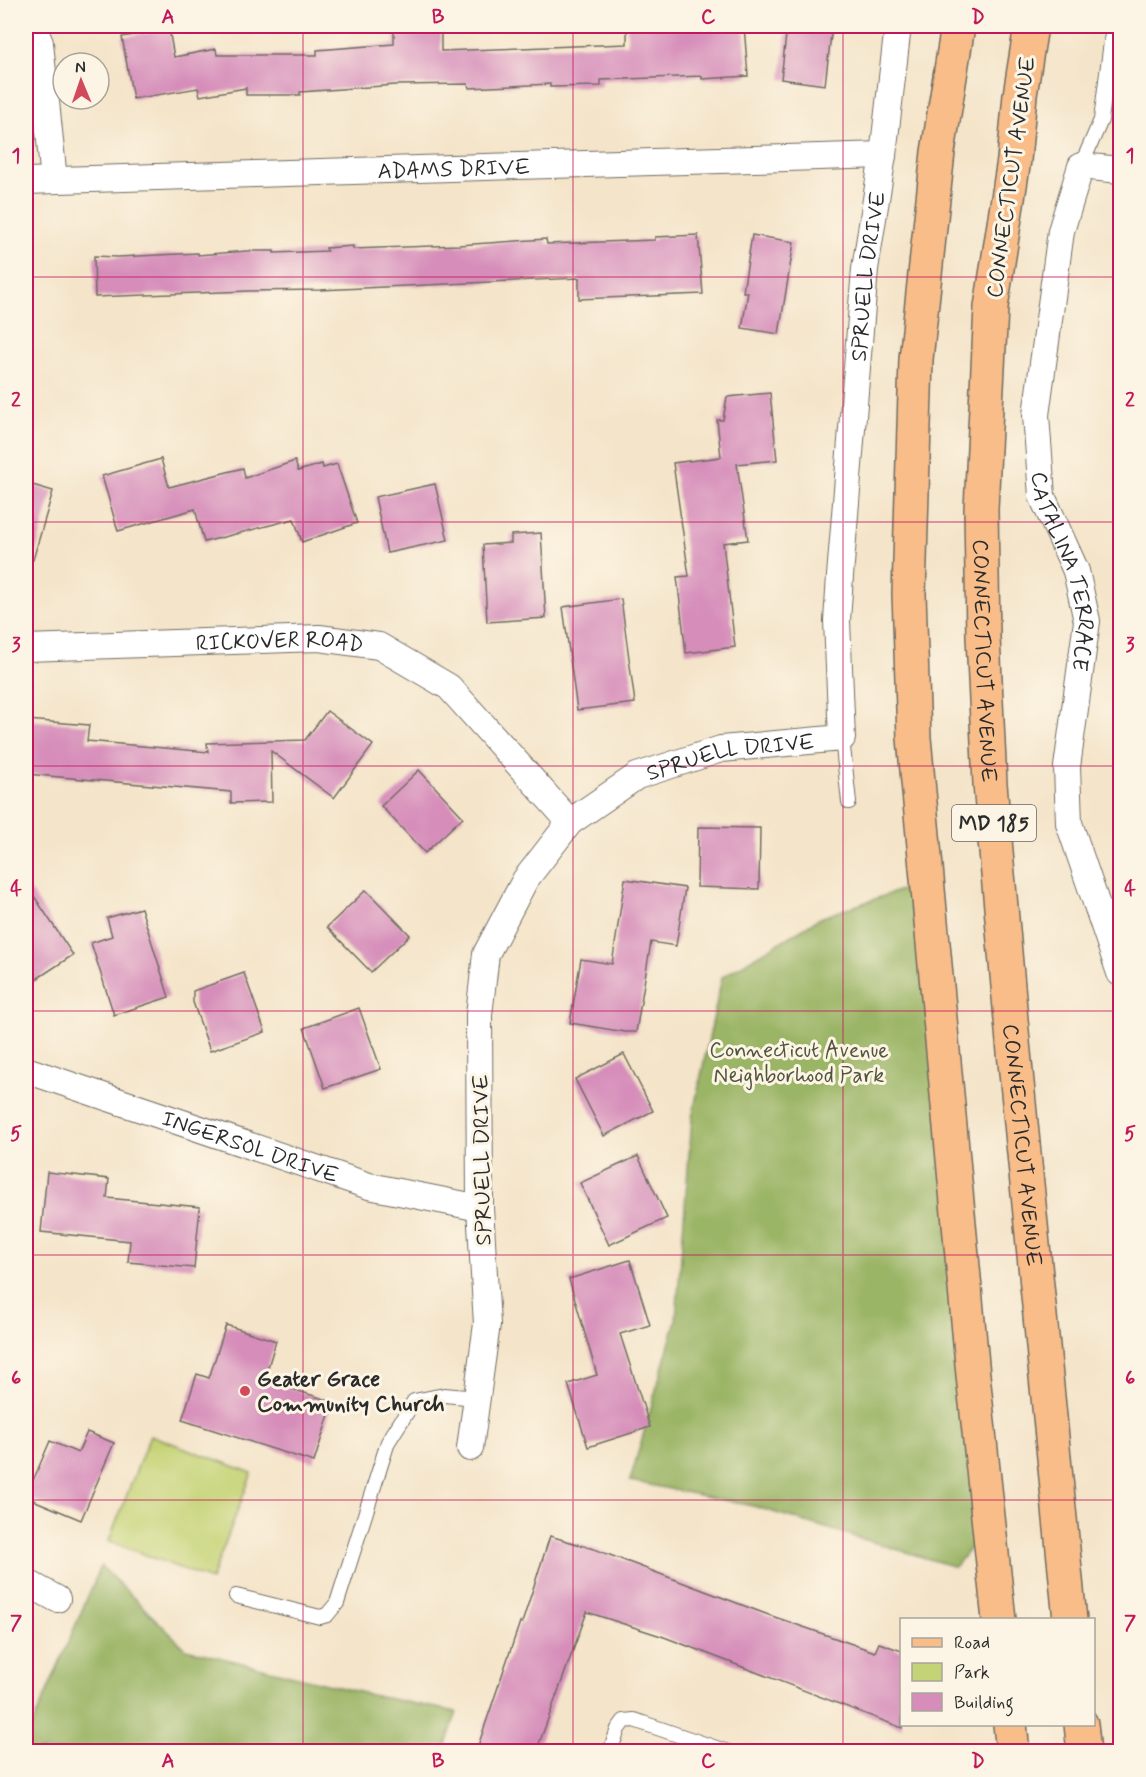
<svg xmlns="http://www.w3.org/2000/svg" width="1146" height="1777" font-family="Mynerve,sans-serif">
  <rect width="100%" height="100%" fill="#fcf5e5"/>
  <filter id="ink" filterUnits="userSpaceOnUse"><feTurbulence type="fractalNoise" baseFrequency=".0167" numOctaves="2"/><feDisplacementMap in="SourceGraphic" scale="12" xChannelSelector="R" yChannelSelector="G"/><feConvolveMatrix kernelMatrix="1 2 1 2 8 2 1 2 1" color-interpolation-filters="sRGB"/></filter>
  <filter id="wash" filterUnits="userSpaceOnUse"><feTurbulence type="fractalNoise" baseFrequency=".008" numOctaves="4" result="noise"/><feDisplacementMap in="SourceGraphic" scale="24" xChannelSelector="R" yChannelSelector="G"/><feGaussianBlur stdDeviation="1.35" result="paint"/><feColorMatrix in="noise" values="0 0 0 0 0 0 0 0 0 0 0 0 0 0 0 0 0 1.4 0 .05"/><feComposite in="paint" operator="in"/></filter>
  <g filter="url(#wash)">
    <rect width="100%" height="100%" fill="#f4e4c9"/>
    <polygon fill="#c4d375" stroke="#787f50" stroke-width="1.5" points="150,1435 252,1473 211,1580 109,1541"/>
    <g fill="#9bb566" stroke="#637048" stroke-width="1.5">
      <polygon points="927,881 989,1524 955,1567 753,1506 630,1481 676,1320 692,1118 722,977 820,918"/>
      <polygon points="101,1566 186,1649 371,1695 457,1712 444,1751 26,1751 26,1740"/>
    </g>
    <g id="blocks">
      <g fill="#d68dba">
        <polygon points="627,26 744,26 748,76 702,79 702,76 601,80 601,86 550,87 550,84 469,88 468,84 396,85 300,92 300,95 246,95 246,88 200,96 198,88 133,99 122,37 169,29 174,57 216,49 217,55 317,55 317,50 394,44 394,30 441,28 441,51 627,44"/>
        <polygon points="787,26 832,26 825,85 781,79"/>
        <polygon points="698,235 703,294 579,299 579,278 320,290 248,291 95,297 94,256 118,257 198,253 198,255 247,251 274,251 274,253 327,251 326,248 353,246 353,249 459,245 546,239 547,244 655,240 655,237"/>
        <polygon points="752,235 794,242 779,334 742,328 748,292 743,292"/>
        <polygon points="770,393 777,460 737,464 748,540 723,543 735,647 686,653 677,577 689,576 673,463 721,457 717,420 723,420 727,397"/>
        <polygon points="161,459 169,487 243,468 245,478 295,461 298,471 322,464 323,468 337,464 357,523 302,542 294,519 204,542 195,509 118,531 102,476"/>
        <polygon points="26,483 53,491 33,560 26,559"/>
        <polygon points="435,484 448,540 387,553 375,497"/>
        <polygon points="541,533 546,618 487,622 483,545 511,543 511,535"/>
        <polygon points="621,599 635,703 577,710 563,607"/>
        <polygon points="327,711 373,745 334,798 271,751 272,802 231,803 231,792 26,774 27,720 89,725 87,741 208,752 207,743 305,740"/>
        <polygon points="419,770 463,817 425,853 381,806"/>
        <polygon points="698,827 760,828 759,889 697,887"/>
        <polygon points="625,879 685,888 676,946 651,942 636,1032 625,1032 570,1023 581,959 612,964"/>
        <polygon points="26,884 73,955 26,986"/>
        <polygon points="366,890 410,935 371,972 327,927"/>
        <polygon points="141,908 169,997 114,1015 91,943 112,936 107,918"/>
        <polygon points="244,973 265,1032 210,1051 193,1002 193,991"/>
        <polygon points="359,1008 381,1069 325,1088 304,1028"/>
        <polygon points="624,1054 653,1111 604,1136 575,1079"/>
        <polygon points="638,1156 667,1218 609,1245 580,1183"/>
        <polygon points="47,1172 109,1179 107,1198 200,1207 194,1268 128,1262 130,1241 41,1232"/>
        <polygon points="630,1260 650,1325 620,1334 650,1427 588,1447 568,1384 597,1375 569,1279"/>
        <polygon points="226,1325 276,1341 264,1380 333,1402 314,1462 182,1420 197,1374 209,1378"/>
        <polygon points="87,1432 114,1443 81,1520 26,1497 50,1441 78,1453"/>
        <polygon points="550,1536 594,1549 766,1614 875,1652 879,1643 902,1651 902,1728 664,1637 587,1612 536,1752 476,1752 520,1622 522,1623"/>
      </g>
    </g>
  </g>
  <g filter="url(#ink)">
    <use href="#blocks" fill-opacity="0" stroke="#716c62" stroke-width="1.5"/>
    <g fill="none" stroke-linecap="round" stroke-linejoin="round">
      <g stroke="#716c62" stroke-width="16">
        <g id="service">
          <polyline points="1081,166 1101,120 1113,26"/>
          <polyline points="842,738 849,802"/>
          <polyline points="236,1596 320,1617 327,1615 337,1603 388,1442 414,1401 444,1395 477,1398"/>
          <polyline points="610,1752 618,1729 624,1721 634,1720 728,1752"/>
        </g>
      </g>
      <g stroke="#716c62" stroke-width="28">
        <g id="minor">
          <polyline points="33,26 40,43 54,180"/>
          <path id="s1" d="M 1120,170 L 1081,166 L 1061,231 L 1036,415 L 1042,496 L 1076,571 L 1087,621 L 1067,767 L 1069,823 L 1120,973"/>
          <path id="s2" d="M 26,181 L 883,155"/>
          <path id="s3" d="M 26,648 L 319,638 L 379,646 L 449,687 L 570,822"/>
          <path id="s4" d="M 26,1070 L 369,1186 L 480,1208"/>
          <path id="s5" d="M 470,1448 L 487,1324 L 480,1208 L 479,1015 L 486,954 L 525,880 L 570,822 L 637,776 L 721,749 L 842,738 L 837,621 L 840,576 L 865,269 L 883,155 L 898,26"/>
          <polyline points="26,1582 57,1599"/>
        </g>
      </g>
      <g stroke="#716c62" stroke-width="36">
        <g id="primary">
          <polyline points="958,26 938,152 916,359 909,594 914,738 973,1375 999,1620"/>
          <path id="s6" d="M 1031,26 L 1020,95 L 1014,160 L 991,307 L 981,509 L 983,637 L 990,784 L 1013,1042 L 1070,1620"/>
          <polyline points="1010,1724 1013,1752"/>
          <polyline points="1081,1724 1084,1752"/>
        </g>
      </g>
      <use href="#service" stroke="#fff" stroke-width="14"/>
      <use href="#minor" stroke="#fff" stroke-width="26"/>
      <use href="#primary" stroke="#f8bd89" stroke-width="33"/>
    </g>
  </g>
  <path fill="none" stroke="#c2185b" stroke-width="1.5" stroke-opacity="0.55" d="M 303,26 L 303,1752M 573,26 L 573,1752M 843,26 L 843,1752M 26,277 L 1120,277M 26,522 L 1120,522M 26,766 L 1120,766M 26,1011 L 1120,1011M 26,1255 L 1120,1255M 26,1500 L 1120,1500"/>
  <circle fill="#d1495b" stroke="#fcf5e5" stroke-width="2" cx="245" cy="1391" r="6"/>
  <g text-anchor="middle" stroke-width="6" stroke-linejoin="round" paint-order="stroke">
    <rect fill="#fcf5e5" stroke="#6a6863" stroke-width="1.5" x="952" y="805" width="84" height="36" rx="4.5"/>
    <g font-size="21" font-weight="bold" fill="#2b2b2b">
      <text x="994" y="830">MD 185</text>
    </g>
    <g font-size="22" fill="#2b2b2b" stroke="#fcf5e5">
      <text dy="8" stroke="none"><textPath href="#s2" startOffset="428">ADAMS DRIVE</textPath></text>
      <text transform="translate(1010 177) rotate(-82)" y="8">CONNECTICUT AVENUE</text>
      <text dy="8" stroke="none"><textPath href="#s5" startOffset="1407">SPRUELL DRIVE</textPath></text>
      <text dy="8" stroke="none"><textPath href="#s1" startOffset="454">CATALINA TERRACE</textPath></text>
      <text dy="8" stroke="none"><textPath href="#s3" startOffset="254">RICKOVER ROAD</textPath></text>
      <text dy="8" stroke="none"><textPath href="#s6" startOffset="638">CONNECTICUT AVENUE</textPath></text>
      <text dy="8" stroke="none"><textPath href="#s5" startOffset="830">SPRUELL DRIVE</textPath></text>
      <text dy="8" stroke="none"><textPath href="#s6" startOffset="1124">CONNECTICUT AVENUE</textPath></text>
      <text dy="8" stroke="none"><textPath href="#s4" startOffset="237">INGERSOL DRIVE</textPath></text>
      <text transform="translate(481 1160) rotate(-91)" y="8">SPRUELL DRIVE</text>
    </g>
    <g font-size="22" fill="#51553e" stroke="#fcf5e5">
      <text x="799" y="1057">Connecticut Avenue<tspan x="799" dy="25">Neighborhood Park</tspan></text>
    </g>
    <g font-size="22" font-weight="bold" fill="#2b2b2b" stroke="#fcf5e5" text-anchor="start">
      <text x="257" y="1386">Geater Grace<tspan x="257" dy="25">Community Church</tspan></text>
    </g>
  </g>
  <rect width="1146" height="1777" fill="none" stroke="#fcf5e5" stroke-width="66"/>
  <rect x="900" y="1618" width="195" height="108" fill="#fcf5e5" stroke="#a8a49b" stroke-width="1.5"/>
  <rect x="912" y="1638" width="30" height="9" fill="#f8bd89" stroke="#a8a49b" stroke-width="1.5"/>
  <text x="954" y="1648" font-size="18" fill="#2b2b2b">Road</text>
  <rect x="912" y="1663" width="30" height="18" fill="#c4d375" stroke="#a8a49b" stroke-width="1.5"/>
  <text x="954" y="1678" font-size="18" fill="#2b2b2b">Park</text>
  <rect x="912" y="1693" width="30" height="18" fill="#d68dba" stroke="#a8a49b" stroke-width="1.5"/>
  <text x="954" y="1708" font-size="18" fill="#2b2b2b">Building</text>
  <g transform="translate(81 81) rotate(358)"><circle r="28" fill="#fcf5e5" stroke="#a8a49b" stroke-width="1.5"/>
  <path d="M0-4.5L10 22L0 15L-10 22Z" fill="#d1495b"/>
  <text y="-9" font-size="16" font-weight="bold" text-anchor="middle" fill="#2b2b2b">N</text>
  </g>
  <rect x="33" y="33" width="1080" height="1711" fill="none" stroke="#c2185b" stroke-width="2"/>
  <g font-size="20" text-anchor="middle" font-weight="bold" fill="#c2185b">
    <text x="168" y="23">A</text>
    <text x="438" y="23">B</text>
    <text x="708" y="23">C</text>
    <text x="978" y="23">D</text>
    <text x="16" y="162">1</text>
    <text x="1130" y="162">1</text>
    <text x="16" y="406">2</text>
    <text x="1130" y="406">2</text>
    <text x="16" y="651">3</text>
    <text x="1130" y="651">3</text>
    <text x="16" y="895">4</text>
    <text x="1130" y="895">4</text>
    <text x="16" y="1140">5</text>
    <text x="1130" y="1140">5</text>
    <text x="16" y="1384">6</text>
    <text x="1130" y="1384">6</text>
    <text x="16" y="1629">7</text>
    <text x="1130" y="1629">7</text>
    <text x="168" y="1767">A</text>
    <text x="438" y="1767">B</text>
    <text x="708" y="1767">C</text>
    <text x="978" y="1767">D</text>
  </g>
</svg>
